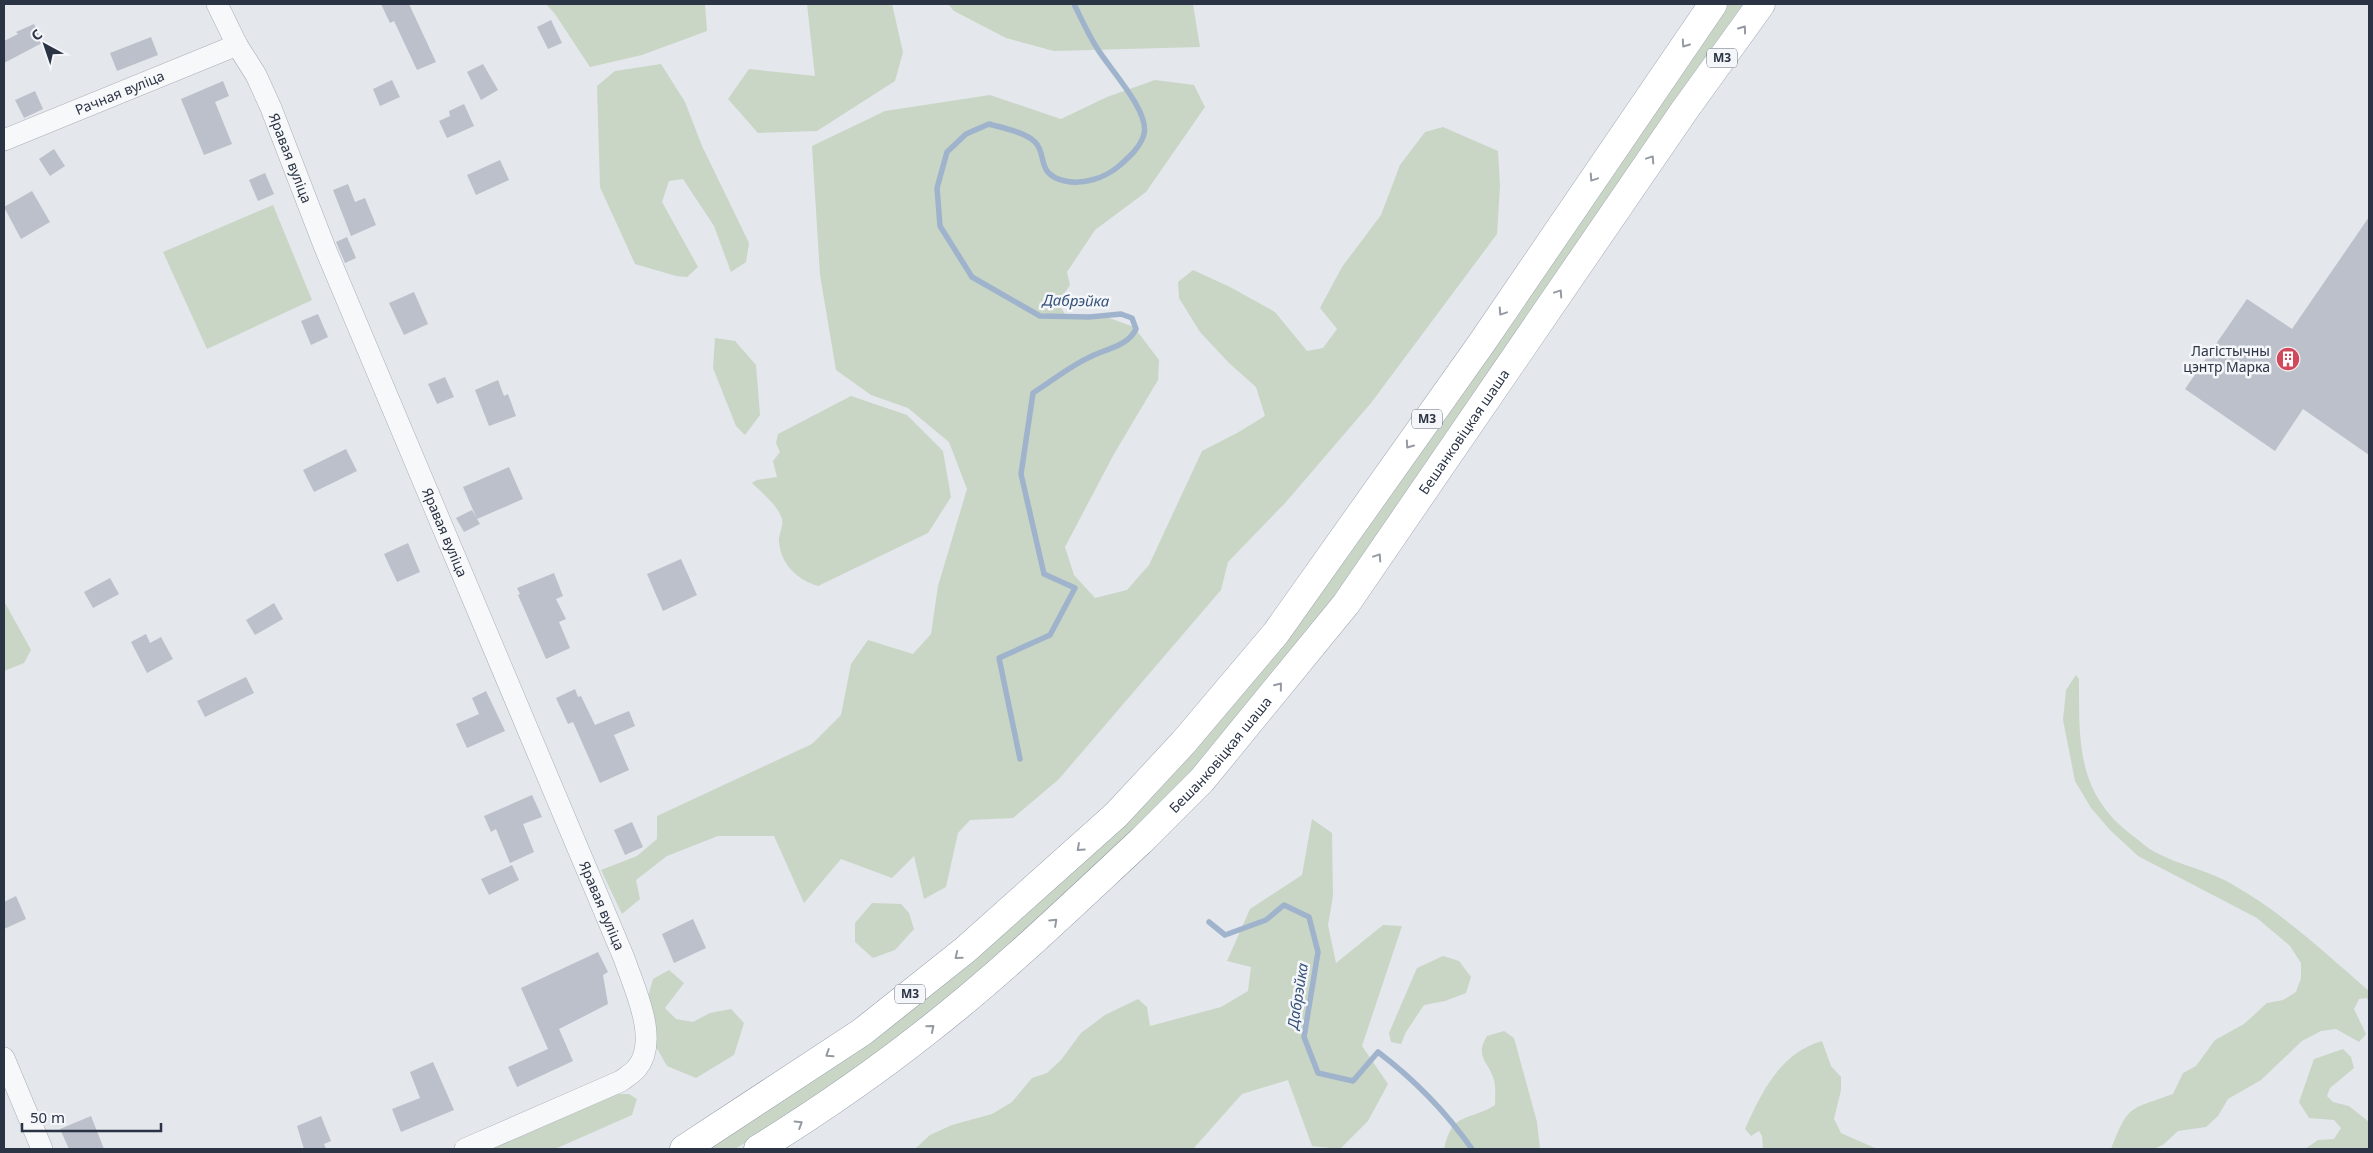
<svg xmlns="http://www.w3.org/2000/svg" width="2373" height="1153" font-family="'Noto Sans',sans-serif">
  <rect width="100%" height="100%" fill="#e4e7ec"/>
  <g fill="#c9d6c5">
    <polygon points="546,4 705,4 707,31 642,55 590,67 555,14"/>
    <polygon points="807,4 892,4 903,52 895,81 817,131 758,133 728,99 749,69 815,76"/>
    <polygon points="948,4 1193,4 1200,47 1054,51 1006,38 954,11"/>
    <polygon points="1728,4 1743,4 1684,87 1343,587 1238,719 1173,792 1041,920 905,1035 836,1085 735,1149 706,1149 877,1038 1085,861 1152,794 1311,607 1413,464 1634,138"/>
    <polygon points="661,64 685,102 702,146 749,243 746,262 731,272 714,226 683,179 669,181 662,202 698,267 687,277 676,276 635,264 600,187 597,86 615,71"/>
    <polygon points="1155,80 1194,85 1205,107 1146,192 1095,230 1067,272 1070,285 1058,303 1067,317 1101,315 1134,327 1159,360 1158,380 1114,454 1065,547 1074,575 1095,598 1127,590 1149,565 1202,451 1237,433 1265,416 1256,387 1229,363 1200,332 1179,298 1178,282 1193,270 1230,287 1275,312 1307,351 1323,348 1337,329 1320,308 1342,267 1381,215 1400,165 1425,132 1443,127 1498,151 1500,186 1497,234 1371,403 1286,502 1228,562 1221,590 1059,779 1013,818 970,820 958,833 946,887 924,899 914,856 892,878 841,859 804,903 774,836 718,836 667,856 636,880 640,899 622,914 601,870 637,856 657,839 657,816 812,744 841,715 851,664 868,640 913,654 931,634 938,586 967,489 949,442 908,408 871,395 836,370 820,275 812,146 885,111 990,95 1061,119 1107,97"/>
    <polygon points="273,205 312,300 207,349 163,252"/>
    <polygon points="715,338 735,341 756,365 760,415 745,435 736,426 713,368"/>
    <path d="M 851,396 L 907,415 L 943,451 L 951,497 L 928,533 L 818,586 C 798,580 781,565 779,542 C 778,535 784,526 782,519 C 778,505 762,493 752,483 L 757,480 L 777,477 L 773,461 L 780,452 L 776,443 L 778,434 Z"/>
    <polygon points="4,601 31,650 24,663 4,671"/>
    <path d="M 2076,675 L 2079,679 C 2079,744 2077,794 2133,836 C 2140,841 2147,848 2155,852 C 2180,866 2210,870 2235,886 C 2284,914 2326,954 2369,991 L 2369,1003 L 2367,998 L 2359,999 L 2354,1009 L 2366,1034 L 2359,1042 L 2336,1029 L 2321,1031 L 2302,1041 L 2261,1080 L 2228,1099 L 2218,1116 L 2206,1127 L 2178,1131 L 2163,1145 L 2153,1149 L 2111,1149 C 2129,1104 2129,1110 2173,1094 L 2183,1073 L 2196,1066 L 2215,1040 L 2244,1024 L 2267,1003 L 2283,1000 L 2296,992 L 2301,978 L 2301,963 L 2290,946 L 2257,918 L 2138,856 L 2110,830 L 2091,808 L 2075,781 L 2063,720 L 2066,690 Z"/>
    <polygon points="1312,819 1332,833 1333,896 1328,925 1336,963 1383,925 1402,926 1362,1046 1388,1084 1368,1121 1340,1149 1312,1146 1288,1080 1242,1094 1193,1149 915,1149 930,1135 952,1125 992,1114 1012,1102 1032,1078 1047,1073 1061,1060 1081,1033 1105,1015 1138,999 1147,1007 1150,1026 1221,1007 1248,991 1251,967 1227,961 1250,909 1302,875"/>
    <polygon points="872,903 901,904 909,913 914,929 895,950 873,958 855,942 855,923"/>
    <polygon points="1443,956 1459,961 1471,977 1466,993 1445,1001 1424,1005 1406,1032 1401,1044 1391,1042 1389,1033 1417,968"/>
    <polygon points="669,970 684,983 665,1008 676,1019 693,1022 710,1013 731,1009 744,1023 734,1055 696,1078 667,1066 655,1045 647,1000 653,979"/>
    <path d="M 1504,1031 L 1514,1038 L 1537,1122 L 1540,1149 L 1444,1149 C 1452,1111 1468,1122 1495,1105 C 1495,1097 1496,1088 1494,1080 C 1489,1061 1474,1058 1487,1036 Z"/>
    <path d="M 1822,1041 L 1831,1066 L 1841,1077 L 1841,1090 L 1834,1119 L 1841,1133 L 1877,1149 L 1763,1149 L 1762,1136 L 1759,1131 L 1751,1136 L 1745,1129 C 1762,1092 1780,1053 1822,1041 Z"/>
    <polygon points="2343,1049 2351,1057 2354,1068 2330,1088 2327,1096 2333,1102 2349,1106 2369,1122 2369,1149 2305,1149 2318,1140 2334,1139 2341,1128 2334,1120 2309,1118 2299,1102 2314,1059"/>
    <polygon points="618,1094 629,1094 637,1099 632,1115 555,1149 492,1149"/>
  </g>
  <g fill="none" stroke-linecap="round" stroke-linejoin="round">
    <g stroke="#9fb4cc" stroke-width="5.5">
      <path d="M 1020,759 L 999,658 L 1050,635 L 1075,588 L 1044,574 L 1021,474 L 1033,393 C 1052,381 1070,366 1090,357 C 1107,348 1127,347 1136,329 L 1132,318 L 1121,314 L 1089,317 L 1040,316 L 972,277 L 940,226 L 937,188 L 947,152 L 966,134 L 989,124 C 1003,128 1025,132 1035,142 C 1048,155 1035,174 1065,181 C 1083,185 1105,178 1119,166 C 1128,158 1141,147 1144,134 C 1150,111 1108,67 1097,48 C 1088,34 1081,18 1074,4"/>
      <path d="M 1209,922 L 1225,935 L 1266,920 L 1284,905 L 1309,917 L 1318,952 L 1304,1037 L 1318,1073 L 1353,1081 L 1378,1052 C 1415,1080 1446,1112 1472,1149"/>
    </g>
  </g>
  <g fill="#bbc0ca">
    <polygon points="381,4 409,4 436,62 417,70 394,21 390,23"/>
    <polygon points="551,20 562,43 548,49 537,27"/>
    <polygon points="34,24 42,43 4,63 4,41 18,34 16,32"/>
    <polygon points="151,37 158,55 117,71 110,53"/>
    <polygon points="483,64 498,90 481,100 467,72"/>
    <polygon points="392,80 400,97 380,106 373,89"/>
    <polygon points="223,81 229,96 215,102 232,144 204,155 181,99"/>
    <polygon points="35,91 43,109 24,118 15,100"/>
    <polygon points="464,104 474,126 447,138 439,121 450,116 449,111"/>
    <polygon points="54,149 65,166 50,176 39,159"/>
    <polygon points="500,160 509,180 476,195 467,175"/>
    <polygon points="265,173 274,194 258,201 249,180"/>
    <polygon points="348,184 355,202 365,198 376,225 351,236 333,190"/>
    <polygon points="32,191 50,222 21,239 4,207"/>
    <polygon points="2369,217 2369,455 2303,409 2275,451 2185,389 2247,299 2292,329"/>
    <polygon points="347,237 356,258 345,263 336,242"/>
    <polygon points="414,292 428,324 404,335 389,303"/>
    <polygon points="318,314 328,337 311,345 301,321"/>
    <polygon points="445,377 454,397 437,404 428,384"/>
    <polygon points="498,380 504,396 508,394 516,416 489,426 475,390"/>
    <polygon points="346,449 357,471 314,492 303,470"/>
    <polygon points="509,467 523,499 477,519 463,487"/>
    <polygon points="472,510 480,524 464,532 456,518"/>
    <polygon points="408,543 420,572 397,582 384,554"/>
    <polygon points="681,559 697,595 663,611 647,574"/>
    <polygon points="554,573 563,596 556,599 566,619 559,622 570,648 546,659 518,595 520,594 517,588"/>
    <polygon points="110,578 119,594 93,608 84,592"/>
    <polygon points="274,603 283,619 255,635 246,620"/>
    <polygon points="146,634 150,643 161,637 173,659 147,673 131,642"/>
    <polygon points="246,677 254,693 205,717 197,701"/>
    <polygon points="575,689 578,697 581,696 595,725 629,711 635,726 614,735 629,770 600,783 573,722 568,724 556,698"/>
    <polygon points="486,691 505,731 467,748 456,724 479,714 472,698"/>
    <polygon points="532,795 542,817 523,824 534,852 510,863 496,829 491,832 484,816"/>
    <polygon points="632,822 643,847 625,855 614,830"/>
    <polygon points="512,865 519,880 489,895 481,879"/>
    <polygon points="16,896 26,919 4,929 4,902"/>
    <polygon points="693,919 706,948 674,963 662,934"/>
    <polygon points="598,952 608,972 603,975 608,1004 559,1029 573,1061 517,1087 508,1067 548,1049 521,988"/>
    <polygon points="433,1062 454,1110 401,1132 392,1109 420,1098 410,1072"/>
    <polygon points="91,1116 104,1149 69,1149 60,1129"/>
    <polygon points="321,1116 331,1141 324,1144 326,1149 304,1149 297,1126"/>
  </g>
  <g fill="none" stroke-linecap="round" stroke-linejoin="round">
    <g stroke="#a9aeb7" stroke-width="22">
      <g id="street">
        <path id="s1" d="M 217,4 L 237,45 L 256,75 L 271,108 L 325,248 L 624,958 C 634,988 660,1040 637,1068 C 633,1073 626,1077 621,1081 L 465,1149"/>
        <path id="s2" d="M 4,140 L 237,45"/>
        <polyline points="4,1058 42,1149"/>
      </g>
    </g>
    <g stroke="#a3abb8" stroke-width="29">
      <g id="primary">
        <polyline points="1116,815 1183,743 1276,633 1481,344 1713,4"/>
        <path id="s3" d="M 1142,840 L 1202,780 L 1346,604 L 1684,111 L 1761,4"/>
      </g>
    </g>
    <g stroke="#8b94a3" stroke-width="29">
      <g id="highway">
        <polyline points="684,1149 862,1032 965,950 1116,815"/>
        <path d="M 758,1149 C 816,1113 873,1074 926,1032 C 1002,973 1072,905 1142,840"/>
      </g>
    </g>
    <use href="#street" stroke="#f7f8fa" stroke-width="21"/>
    <use href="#primary" stroke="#fff" stroke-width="28"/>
    <use href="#highway" stroke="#fff" stroke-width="28"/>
  </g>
  <defs><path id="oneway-chevron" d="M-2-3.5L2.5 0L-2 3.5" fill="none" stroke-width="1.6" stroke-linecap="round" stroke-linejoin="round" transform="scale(1.25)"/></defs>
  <g stroke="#959aa2">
    <use href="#oneway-chevron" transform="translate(1743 29) rotate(-54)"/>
    <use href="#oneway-chevron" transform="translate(1685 44) rotate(125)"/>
    <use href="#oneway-chevron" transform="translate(1651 159) rotate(-56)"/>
    <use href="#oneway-chevron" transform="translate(1593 178) rotate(124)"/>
    <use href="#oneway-chevron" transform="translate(1559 293) rotate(-56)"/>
    <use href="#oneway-chevron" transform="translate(1502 312) rotate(124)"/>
    <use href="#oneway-chevron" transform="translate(1409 445) rotate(125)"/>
    <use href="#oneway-chevron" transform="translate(1378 557) rotate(-56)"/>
    <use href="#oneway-chevron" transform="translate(1279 686) rotate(-51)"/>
    <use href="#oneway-chevron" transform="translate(1080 848) rotate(138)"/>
    <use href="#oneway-chevron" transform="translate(1054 922) rotate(-43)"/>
    <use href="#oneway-chevron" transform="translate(958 956) rotate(141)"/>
    <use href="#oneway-chevron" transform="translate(931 1028) rotate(-40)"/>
    <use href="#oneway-chevron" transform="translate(829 1054) rotate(147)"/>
    <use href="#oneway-chevron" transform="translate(799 1124) rotate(-32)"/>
  </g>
  <defs>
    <g id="building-disc" transform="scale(1.25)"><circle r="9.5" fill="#d1495b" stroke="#f4f6f9"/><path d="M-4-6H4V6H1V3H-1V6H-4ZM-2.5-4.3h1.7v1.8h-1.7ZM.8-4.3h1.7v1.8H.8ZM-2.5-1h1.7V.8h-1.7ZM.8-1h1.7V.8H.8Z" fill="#fff"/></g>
  </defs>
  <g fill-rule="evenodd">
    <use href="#building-disc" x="2288" y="359"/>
  </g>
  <g text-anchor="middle" stroke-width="5" stroke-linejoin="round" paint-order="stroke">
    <g fill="#f4f6f9" stroke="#676e7b" stroke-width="1">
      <rect x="1707" y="48.5" width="30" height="19" rx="4"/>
      <rect x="1412" y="409.5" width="30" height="19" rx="4"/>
      <rect x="895" y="984.5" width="30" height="19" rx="4"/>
    </g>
    <g font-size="12" font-weight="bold" fill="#2b3445">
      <text x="1722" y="62">М3</text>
      <text x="1427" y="423">М3</text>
      <text x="910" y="998">М3</text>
    </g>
    <g font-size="14" fill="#2b3445" stroke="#f4f6f9">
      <text dy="5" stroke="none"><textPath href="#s2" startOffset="125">Рачная вуліца</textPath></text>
      <text dy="5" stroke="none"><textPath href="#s1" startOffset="171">Яравая вуліца</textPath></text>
      <text dy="5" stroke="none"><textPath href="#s3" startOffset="521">Бешанковіцкая шаша</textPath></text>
      <text dy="5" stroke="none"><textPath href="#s1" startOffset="576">Яравая вуліца</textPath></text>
      <text dy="5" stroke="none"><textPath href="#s3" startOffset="116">Бешанковіцкая шаша</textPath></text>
      <text dy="5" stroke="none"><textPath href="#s1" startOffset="981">Яравая вуліца</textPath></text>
    </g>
    <g font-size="14" fill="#2b3445" stroke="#f4f6f9" text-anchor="end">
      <text x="2270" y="356">Лагістычны<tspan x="2270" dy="16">цэнтр Марка</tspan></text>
    </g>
    <g font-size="15" font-style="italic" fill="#34527a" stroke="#f4f6f9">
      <text transform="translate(1076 301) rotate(1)" y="5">Дабрэйка</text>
      <text transform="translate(1298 996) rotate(-81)" y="5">Дабрэйка</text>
    </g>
  </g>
  <rect width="2373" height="1153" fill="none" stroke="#2b3445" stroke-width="10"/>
  <g transform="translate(45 45) rotate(320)" stroke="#f4f6f9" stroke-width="4" paint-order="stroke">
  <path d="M0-4L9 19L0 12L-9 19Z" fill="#2b3445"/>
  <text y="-8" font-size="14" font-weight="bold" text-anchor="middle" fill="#2b3445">С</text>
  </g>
  <path d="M22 1123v8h139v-8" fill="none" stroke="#2b3445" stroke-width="2.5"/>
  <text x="30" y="1123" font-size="15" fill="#2b3445" stroke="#f4f6f9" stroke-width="4" paint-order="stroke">50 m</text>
</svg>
